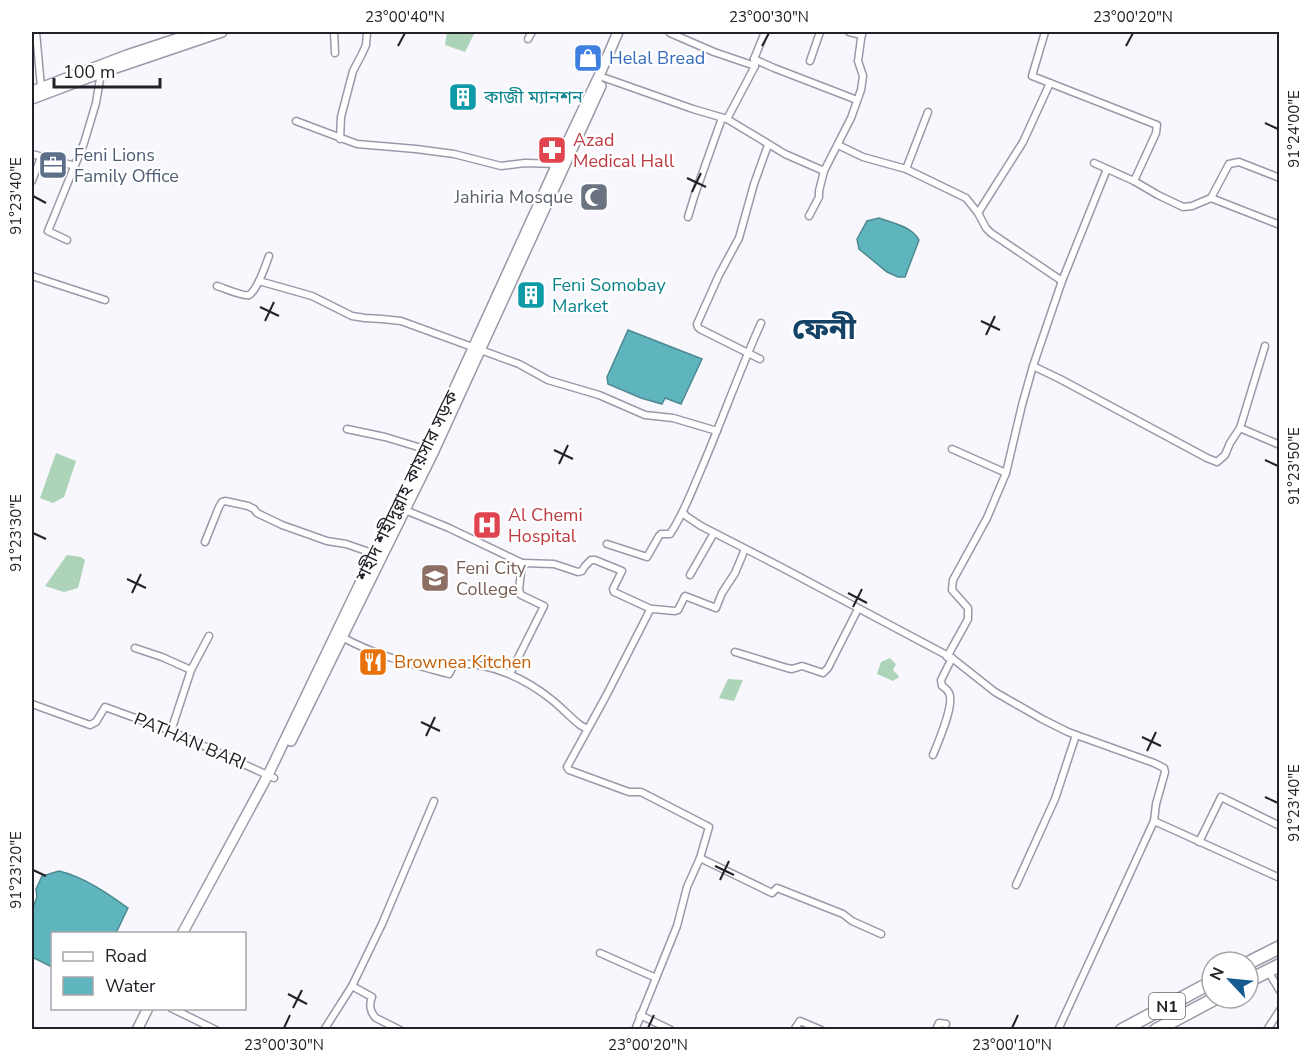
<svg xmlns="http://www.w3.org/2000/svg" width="1311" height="1061" font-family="'Nunito Sans','Noto Sans Bengali',sans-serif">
  <rect width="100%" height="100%" fill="#f8f7fd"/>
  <g fill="#add3b8">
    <polygon points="447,32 459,32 474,34 465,52 445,45"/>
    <polygon points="56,453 76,461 64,497 53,503 40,498"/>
    <polygon points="67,555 81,557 85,560 78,588 64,592 45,586"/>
    <polygon points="890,658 896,664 893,670 898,675 899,677 893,681 877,674 881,662"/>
    <polygon points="728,679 743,680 734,701 719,698"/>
  </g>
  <g fill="#5fb5bd" stroke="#4d8990" stroke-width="1.5">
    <path d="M 879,218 C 893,223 911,226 919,240 L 905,277 L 898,277 L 887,272 L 859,249 L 857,239 L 867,221 Z"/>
    <polygon points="628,330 702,359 681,404 665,398 662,404 641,398 608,384 607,377"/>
    <path d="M 59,871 C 84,877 107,893 128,908 L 116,933 L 52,934 L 52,967 L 32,957 L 32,910 L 37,897 L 36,889 L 42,876 Z"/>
  </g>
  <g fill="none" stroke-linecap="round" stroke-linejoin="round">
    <g stroke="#9c98a8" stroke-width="9">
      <g id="street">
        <polyline points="36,32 41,87"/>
        <polyline points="334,32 335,53"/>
        <polyline points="849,32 862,35"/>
        <polyline points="1045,32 1032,76 1157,125 1156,133 1134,181"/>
        <polyline points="670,33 714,52 755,66"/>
        <polyline points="528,39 532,32"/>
        <polyline points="754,59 774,68 857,100"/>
        <polyline points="810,61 820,32"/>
        <polyline points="605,78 693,109 727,119 785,154 824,171"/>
        <polyline points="727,119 755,66 754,59 765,32"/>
        <polyline points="296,121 357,144 416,149 454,154 501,166 525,163 559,164"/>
        <polyline points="340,139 341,117 353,71 362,54 366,45 367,32"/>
        <polyline points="838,145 863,157 906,169 966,198 978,213 986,228 991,233 1062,281"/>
        <polyline points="32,154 75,166"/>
        <polyline points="1094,163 1134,181 1158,195 1183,207 1192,206 1211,198 1280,225"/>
        <polyline points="906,169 928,112"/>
        <polyline points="32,181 41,157"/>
        <polyline points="1211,198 1229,164 1239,162 1280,178"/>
        <polyline points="978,213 1023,142 1050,83"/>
        <polyline points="809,216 819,197 819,191 824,171 851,118 861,90 863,76 858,61 862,32"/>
        <polyline points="688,217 695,194 722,118"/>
        <polyline points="67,240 48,231 84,143 96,103 101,73"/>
        <polyline points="32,276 105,300"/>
        <polyline points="259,281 312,296 352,316 365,318 382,319 401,321 519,364 548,380 599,395 645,415 673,418 717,431"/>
        <path d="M 217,286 C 224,288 244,297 249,295 C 257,291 266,264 269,256"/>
        <polyline points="760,359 700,329 698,327 697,324 719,275 739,238 754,184 768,145"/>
        <polyline points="1033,366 1060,379 1207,458 1217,462 1225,455 1230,443 1240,428 1265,346"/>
        <polyline points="1240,428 1280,445"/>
        <polyline points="347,429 385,437 428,450"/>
        <polyline points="952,449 1006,473"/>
        <polyline points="405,510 449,528 522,563 519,590 521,595 544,606 510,674"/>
        <polyline points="683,512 686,516 701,526 779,566 952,658 995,692 1042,719 1068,732 1154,763 1164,768 1165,772 1156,804 1154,821 1058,1030"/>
        <polyline points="205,542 219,507 222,502 225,501 248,506 254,509 257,513 282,525 327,541 346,544 375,554"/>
        <path d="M 607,544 L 647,557 L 659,536 L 661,534 L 670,534 C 683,515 691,493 700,472 C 721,423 739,372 761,323"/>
        <polyline points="522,563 554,564 578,572 582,571 585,566 591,560 595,560 622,571 613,589 614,592 651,609"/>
        <polyline points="690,575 714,533"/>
        <path d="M 342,637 C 376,656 412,664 449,674 L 454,664 C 490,662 525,678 552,700 C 562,708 570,717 580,725 L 587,729"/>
        <polyline points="135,648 162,657 191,670"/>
        <polyline points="735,652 787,668 792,669 802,666 823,673 828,668 858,609"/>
        <polyline points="947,657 968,619 968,608 952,590 953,580 987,518 1006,473 1022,405 1033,366 1062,281 1107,169"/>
        <polyline points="32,704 90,725 96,722 105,707 171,731 274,778"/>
        <polyline points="171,731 191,670 209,636"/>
        <path d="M 933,755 C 938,742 955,705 949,693 C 947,689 945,688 942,686 L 941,680 L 952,658"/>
        <polyline points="1154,821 1280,878"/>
        <polyline points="1199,842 1221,797 1280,826"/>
        <polyline points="700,858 772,893 777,888 843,914 852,921 881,934"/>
        <polyline points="1016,885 1055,799 1076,735"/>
        <polyline points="600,953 656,978"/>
        <polyline points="1268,971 1280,991"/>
        <path d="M 352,986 L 372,997 C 369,1004 370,1012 376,1018 L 400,1030"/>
        <polyline points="171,1008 216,1030"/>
        <polyline points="640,1015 671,1030"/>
        <polyline points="324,1030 352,986 382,924 434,801"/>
        <polyline points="635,1030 677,926 687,887 700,858 709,827 641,792 629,792 569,770 567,767 606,696 650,610 653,609 675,611 678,610 685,596 716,608 722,593 735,573 745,549"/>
        <polyline points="794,1030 800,1021 821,1030"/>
        <polyline points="936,1030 939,1023 946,1024"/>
        <polyline points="1267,1030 1280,1010"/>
      </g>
    </g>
    <g stroke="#9c98a8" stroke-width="12">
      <g id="secondary">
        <polyline points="32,91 127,55 197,32"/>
        <polyline points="32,99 101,73 222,32"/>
        <polyline points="291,741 434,451 601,86"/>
        <polyline points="182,934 268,775 374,554 427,449 557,164 599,76 618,32"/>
        <polyline points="137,1030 148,1008"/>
      </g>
    </g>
    <g stroke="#9c98a8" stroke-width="15">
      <g id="highway">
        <polyline points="1248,963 1280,947"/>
        <polyline points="1248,981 1280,965"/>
        <polyline points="1122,1030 1212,982"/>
        <polyline points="1156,1030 1216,998"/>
      </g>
    </g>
    <use href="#street" stroke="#fff" stroke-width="6"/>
    <use href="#secondary" stroke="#fff" stroke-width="9"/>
    <use href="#highway" stroke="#fff" stroke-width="12"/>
  </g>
  <path fill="none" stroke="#232127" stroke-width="2" d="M 398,46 L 405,33M 762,46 L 769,33M 1126,46 L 1133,33M 1265,123 L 1278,129M 687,178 L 706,187M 692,192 L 701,173M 33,196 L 46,203M 260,307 L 279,316M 265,321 L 274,302M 981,321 L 1000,330M 986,335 L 995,316M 554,450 L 573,459M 1265,460 L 1278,466M 559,464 L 568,445M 33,533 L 46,539M 127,579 L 146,588M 132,593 L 141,574M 848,593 L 867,603M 853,607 L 862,589M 421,722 L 440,731M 426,736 L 435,717M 1142,737 L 1161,746M 1147,751 L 1156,732M 1265,797 L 1278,803M 715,866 L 734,875M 33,870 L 46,876M 720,880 L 729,861M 288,994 L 307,1004M 293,1008 L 302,990M 284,1028 L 290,1015M 648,1028 L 654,1015M 1012,1028 L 1018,1015"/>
  <defs>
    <g id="shop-square" transform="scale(1.5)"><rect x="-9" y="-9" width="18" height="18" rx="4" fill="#3f7fe0" stroke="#fff"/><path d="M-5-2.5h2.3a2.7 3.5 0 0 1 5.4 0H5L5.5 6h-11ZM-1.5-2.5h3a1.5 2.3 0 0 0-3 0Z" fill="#fff"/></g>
    <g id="building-square" transform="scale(1.5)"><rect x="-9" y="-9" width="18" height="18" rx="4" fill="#0f9aa8" stroke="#fff"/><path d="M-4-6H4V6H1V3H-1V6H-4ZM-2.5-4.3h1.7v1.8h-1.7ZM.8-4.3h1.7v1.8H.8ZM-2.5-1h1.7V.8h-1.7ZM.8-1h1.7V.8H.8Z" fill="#fff"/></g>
    <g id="pharmacy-square" transform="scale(1.5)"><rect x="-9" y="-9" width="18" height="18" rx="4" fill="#e0444e" stroke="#fff"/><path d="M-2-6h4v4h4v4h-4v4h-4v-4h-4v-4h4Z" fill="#fff"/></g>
    <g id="office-square" transform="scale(1.5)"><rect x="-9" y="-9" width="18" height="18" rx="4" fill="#5c6f8a" stroke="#fff"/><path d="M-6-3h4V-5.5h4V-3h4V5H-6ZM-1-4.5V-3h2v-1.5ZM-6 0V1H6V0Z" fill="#fff"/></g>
    <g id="mosque-square" transform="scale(1.5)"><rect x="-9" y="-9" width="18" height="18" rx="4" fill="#6b7280" stroke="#fff"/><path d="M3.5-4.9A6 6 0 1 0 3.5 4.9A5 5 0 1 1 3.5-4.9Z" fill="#fff"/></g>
    <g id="hospital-square" transform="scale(1.5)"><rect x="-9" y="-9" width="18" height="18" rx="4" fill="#e0444e" stroke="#fff"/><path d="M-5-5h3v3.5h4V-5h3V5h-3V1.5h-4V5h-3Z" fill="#fff"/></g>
    <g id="university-square" transform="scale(1.5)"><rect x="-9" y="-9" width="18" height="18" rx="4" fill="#8d6e63" stroke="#fff"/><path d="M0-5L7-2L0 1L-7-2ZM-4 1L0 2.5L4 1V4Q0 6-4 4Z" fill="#fff"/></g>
    <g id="restaurant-square" transform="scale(1.5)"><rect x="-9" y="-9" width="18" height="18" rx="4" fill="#e8710a" stroke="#fff"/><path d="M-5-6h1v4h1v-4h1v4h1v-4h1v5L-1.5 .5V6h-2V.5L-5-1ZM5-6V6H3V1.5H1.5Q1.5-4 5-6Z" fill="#fff"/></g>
  </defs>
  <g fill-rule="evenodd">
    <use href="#shop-square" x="588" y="58"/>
    <use href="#building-square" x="463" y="97"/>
    <use href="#pharmacy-square" x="552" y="150"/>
    <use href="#office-square" x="53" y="165"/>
    <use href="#mosque-square" x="594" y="197"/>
    <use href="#building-square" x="531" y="295"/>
    <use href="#hospital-square" x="487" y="525"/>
    <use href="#university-square" x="435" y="578"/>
    <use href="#restaurant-square" x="373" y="662"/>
  </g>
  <g text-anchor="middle" stroke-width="4.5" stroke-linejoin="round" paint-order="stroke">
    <rect fill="#fff" stroke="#656468" stroke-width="1.5" x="1149" y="993" width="36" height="26" rx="4.5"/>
    <g font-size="16" font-weight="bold" fill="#232127">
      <text x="1167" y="1012">N1</text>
    </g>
    <g font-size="18" fill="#366cbe" stroke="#fff" text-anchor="start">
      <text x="609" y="64">Helal Bread</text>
    </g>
    <g font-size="18" fill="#0d838f" stroke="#fff" text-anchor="start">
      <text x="484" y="103">কাজী ম্যানশন</text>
      <text x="552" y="291">Feni Somobay<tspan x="552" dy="21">Market</tspan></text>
    </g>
    <g font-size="18" fill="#be3a42" stroke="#fff" text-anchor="start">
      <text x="573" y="146">Azad<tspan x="573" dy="21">Medical Hall</tspan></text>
      <text x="508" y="521">Al Chemi<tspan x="508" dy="21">Hospital</tspan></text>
    </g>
    <g font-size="18" fill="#4e5e75" stroke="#fff" text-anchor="start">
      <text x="74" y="161">Feni Lions<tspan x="74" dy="21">Family Office</tspan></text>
    </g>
    <g font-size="18" fill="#5b616d" stroke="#fff" text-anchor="end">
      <text x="573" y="203">Jahiria Mosque</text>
    </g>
    <g font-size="18" fill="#232127" stroke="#fff">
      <text transform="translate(407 486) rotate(-64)" y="6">শহীদ শহীদুল্লাহ কায়সার সড়ক</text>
      <text transform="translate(190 741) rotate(23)" y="6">PATHAN BARI</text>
    </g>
    <g font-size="18" fill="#785e54" stroke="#fff" text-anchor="start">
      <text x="456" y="574">Feni City<tspan x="456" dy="21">College</tspan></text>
    </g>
    <g font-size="18" fill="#c56008" stroke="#fff" text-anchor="start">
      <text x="394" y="668">Brownea Kitchen</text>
    </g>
    <g font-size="30" font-weight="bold" fill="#154368" stroke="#fff">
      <text x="824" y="339">ফেনী</text>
    </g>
  </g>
  <rect width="1311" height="1061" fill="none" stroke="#ffffff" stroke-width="66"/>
  <rect x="51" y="932" width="195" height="78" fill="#ffffff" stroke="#a7a6a9" stroke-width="1.5"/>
  <rect x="63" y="952" width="30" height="9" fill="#ffffff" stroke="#a7a6a9" stroke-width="1.5"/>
  <text x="105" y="962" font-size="18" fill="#232127">Road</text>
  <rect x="63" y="977" width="30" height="18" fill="#5fb5bd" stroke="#a7a6a9" stroke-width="1.5"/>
  <text x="105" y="992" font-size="18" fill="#232127">Water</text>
  <g transform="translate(1230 980) rotate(296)"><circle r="28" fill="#ffffff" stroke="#a7a6a9" stroke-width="1.5"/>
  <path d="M0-4.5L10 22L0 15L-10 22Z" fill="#145b8f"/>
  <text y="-9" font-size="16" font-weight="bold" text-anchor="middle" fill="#232127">N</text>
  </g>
  <path d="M54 78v9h106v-9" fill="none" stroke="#232127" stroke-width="3"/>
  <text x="63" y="78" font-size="18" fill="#232127" stroke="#ffffff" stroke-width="4.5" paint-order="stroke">100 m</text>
  <rect x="33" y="33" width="1245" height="995" fill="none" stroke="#232127" stroke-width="2"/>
  <g font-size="15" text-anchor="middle" fill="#232127">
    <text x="405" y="22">23°00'40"N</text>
    <text x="769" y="22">23°00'30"N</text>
    <text x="1133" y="22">23°00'20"N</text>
    <text transform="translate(1294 129) rotate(-90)" y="5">91°24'00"E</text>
    <text transform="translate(16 196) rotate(-90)" y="5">91°23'40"E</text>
    <text transform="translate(1294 466) rotate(-90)" y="5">91°23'50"E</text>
    <text transform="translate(16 533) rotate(-90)" y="5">91°23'30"E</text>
    <text transform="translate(1294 803) rotate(-90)" y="5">91°23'40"E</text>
    <text transform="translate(16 870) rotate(-90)" y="5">91°23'20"E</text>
    <text x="284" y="1050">23°00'30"N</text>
    <text x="648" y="1050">23°00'20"N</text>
    <text x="1012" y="1050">23°00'10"N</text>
  </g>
</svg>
